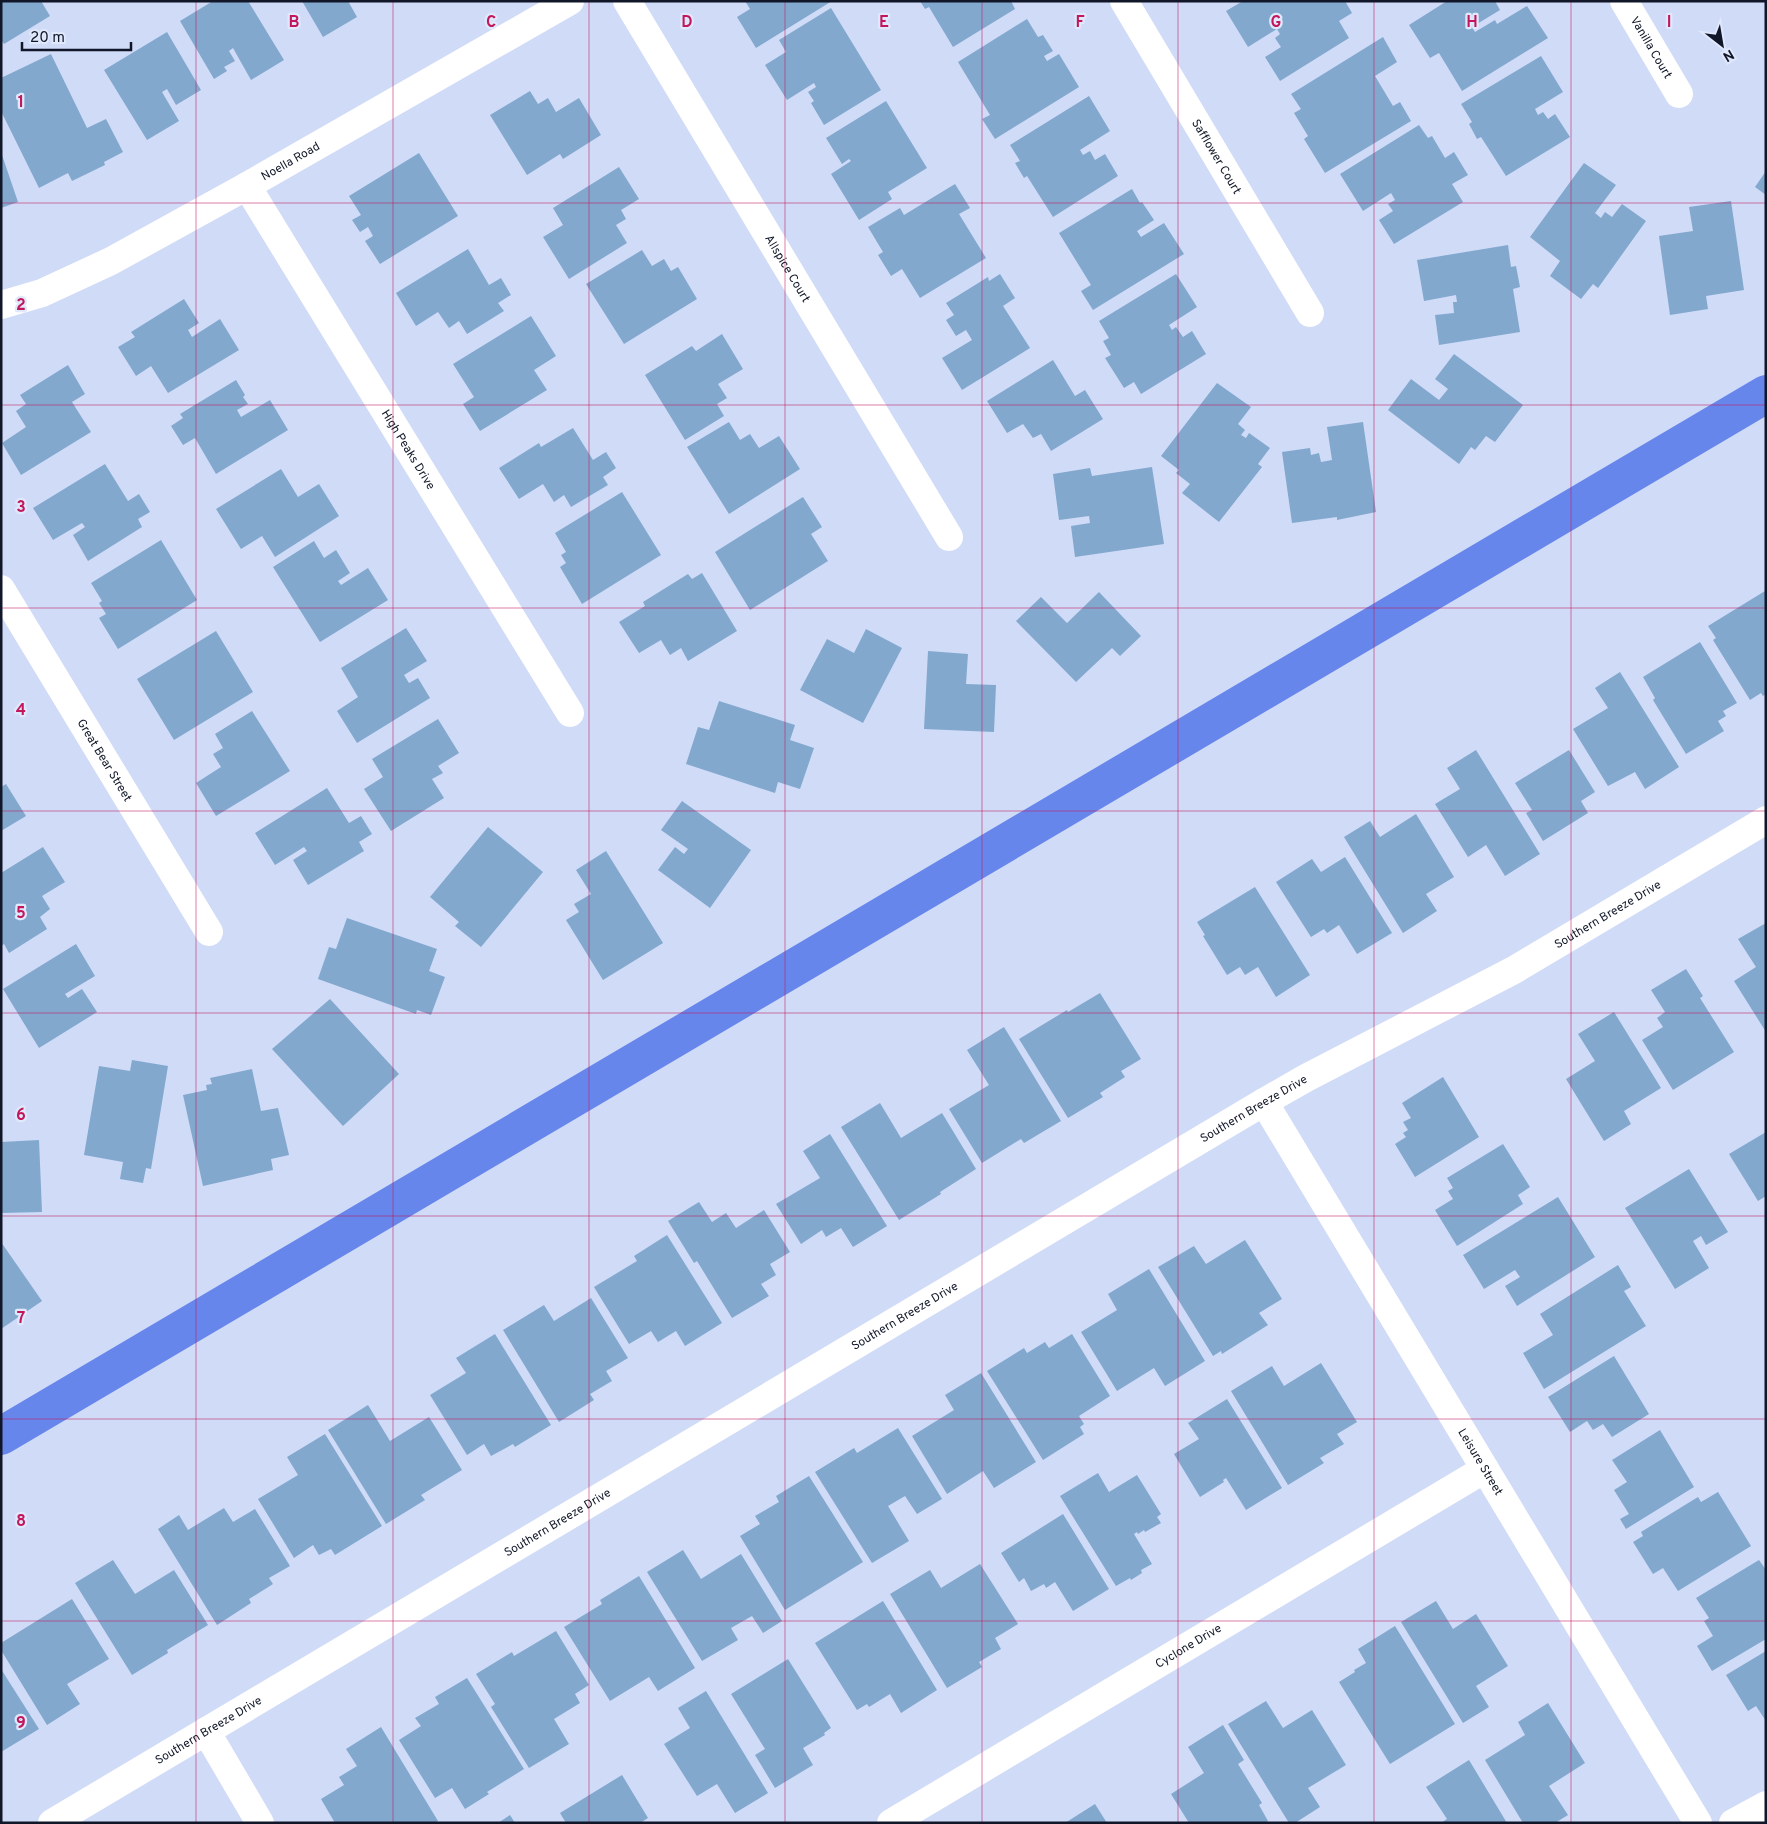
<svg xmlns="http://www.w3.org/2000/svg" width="1767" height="1824" font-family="Overpass,sans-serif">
  <rect width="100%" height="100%" fill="#d0dbf8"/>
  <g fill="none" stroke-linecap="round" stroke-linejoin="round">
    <polyline stroke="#6786eb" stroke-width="38" points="1,1436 1766,394"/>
  </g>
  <g fill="#82a8ce">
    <polygon points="1,1 41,1 50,16 4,44 1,40"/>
    <polygon points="213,1 248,1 284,60 251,80 233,48 229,51 235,61 224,67 227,71 214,79 180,21"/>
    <polygon points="302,1 348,1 357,17 323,37"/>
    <polygon points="745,1 832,1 756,48 737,17 750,9"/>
    <polygon points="920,1 1011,1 1015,9 953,47 929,7 925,9"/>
    <polygon points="1243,1 1345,1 1352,13 1339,21 1349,38 1280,81 1265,57 1281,47 1275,38 1280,34 1277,29 1248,47 1226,11"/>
    <polygon points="1447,1 1495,1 1500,10 1472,27 1475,32 1495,20 1497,24 1527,6 1548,38 1462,91 1439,53 1430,58 1409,25"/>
    <polygon points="831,8 881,90 824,125 811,103 814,101 808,92 816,87 814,83 787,100 765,65 786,52 779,40"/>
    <polygon points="1027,19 1038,37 1043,35 1053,51 1044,56 1047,61 1059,54 1079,87 995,139 982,119 990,115 958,62"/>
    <polygon points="167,32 201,90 176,105 167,89 162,92 179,121 147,140 104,70"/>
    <polygon points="1383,37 1397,62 1375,76 1393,106 1400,102 1411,121 1325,173 1304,139 1308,136 1294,113 1301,109 1291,94"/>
    <polygon points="51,54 87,128 106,119 123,152 104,162 105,165 72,181 68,173 39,188 1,111 1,78"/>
    <polygon points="1541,56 1563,92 1535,109 1538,115 1543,112 1548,119 1555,114 1570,137 1506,176 1481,137 1477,139 1469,124 1472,122 1461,104"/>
    <polygon points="530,91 538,104 548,98 556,112 579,98 601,135 563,159 560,154 527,175 490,115"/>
    <polygon points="1089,96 1110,131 1080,150 1083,155 1090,151 1095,160 1105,154 1118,176 1053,217 1027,176 1024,178 1015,163 1020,161 1010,145"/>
    <polygon points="886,101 927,168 888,192 892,199 859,220 831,174 851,161 849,159 842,164 826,138"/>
    <polygon points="1419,125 1428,138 1432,136 1445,158 1454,152 1468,175 1452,184 1463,202 1394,244 1379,220 1393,211 1388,204 1395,200 1391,193 1363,211 1340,174"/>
    <polygon points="1,152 18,202 1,208"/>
    <polygon points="419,153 458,216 380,264 365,241 373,236 368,227 360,232 352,220 361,215 349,196"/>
    <polygon points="1584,163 1616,185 1595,213 1601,218 1605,212 1612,217 1622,204 1646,221 1598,288 1593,284 1581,299 1550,276 1560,261 1530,237"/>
    <polygon points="619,167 639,199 621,210 626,219 616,225 627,243 569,279 543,237 563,225 553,208"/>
    <polygon points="1766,171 1766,195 1755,187"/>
    <polygon points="955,184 970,208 959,214 986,258 920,298 902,269 891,276 878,255 883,252 868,227 900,208 904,215"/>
    <polygon points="1132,189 1140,203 1142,202 1154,220 1137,231 1141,237 1164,223 1184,254 1093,310 1081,291 1091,285 1059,233"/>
    <polygon points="1731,201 1744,290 1706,296 1708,309 1670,315 1659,236 1693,231 1689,207"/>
    <polygon points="1508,245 1511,267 1516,266 1520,287 1513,289 1520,332 1439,345 1435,315 1454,313 1453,302 1457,302 1456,295 1424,301 1417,260"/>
    <polygon points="468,249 489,285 501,278 511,295 498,303 504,311 467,334 459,321 449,328 438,312 416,326 396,293"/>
    <polygon points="642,250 652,266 664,259 671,271 678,267 697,299 624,344 586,284"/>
    <polygon points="1000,274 1015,298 1003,306 1030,348 962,390 942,358 972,340 966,330 956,336 946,320 954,315 946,303 988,277 989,281"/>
    <polygon points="1176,274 1197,307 1169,325 1172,330 1176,327 1183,337 1192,331 1206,354 1141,394 1134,382 1124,388 1105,358 1111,355 1103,341 1109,338 1099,321"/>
    <polygon points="184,299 199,323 188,330 192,337 220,319 239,350 168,393 151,366 136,376 118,347 135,337 131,332"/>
    <polygon points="531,316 556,356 534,370 547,390 480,431 463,404 474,397 453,364"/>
    <polygon points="722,334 743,369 718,384 727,398 717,404 724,416 685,440 645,375 692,346 696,351"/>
    <polygon points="1454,354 1523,405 1495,442 1486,436 1475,450 1471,447 1459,464 1388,410 1411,379 1439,400 1448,389 1435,379"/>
    <polygon points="1053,360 1075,396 1085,390 1103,419 1051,451 1041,434 1033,438 1023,424 1007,433 987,401"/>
    <polygon points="68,365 85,394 72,402 91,432 21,475 2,443 26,427 16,411 26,404 20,395"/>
    <polygon points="236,380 245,395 243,397 248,404 237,410 241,417 270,400 288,430 216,474 195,438 183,445 171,426 183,418 180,414"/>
    <polygon points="1217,383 1251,407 1238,424 1245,430 1241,435 1246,438 1249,433 1270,448 1258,464 1262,467 1219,522 1182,493 1190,484 1176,473 1179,470 1161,456"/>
    <polygon points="729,422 740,440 750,434 759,448 779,436 800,469 729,514 687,447"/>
    <polygon points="1363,422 1376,512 1337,520 1337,517 1292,523 1282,452 1310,448 1311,455 1319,453 1321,462 1332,460 1327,427"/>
    <polygon points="573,428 593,460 606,452 616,468 603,477 608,485 571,507 564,495 554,502 543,484 519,499 499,468 539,443 541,447"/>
    <polygon points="105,464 128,501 139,494 150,512 138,519 142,527 88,561 73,535 85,527 82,523 53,540 33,508"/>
    <polygon points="1152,467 1164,544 1075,557 1071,526 1090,523 1089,516 1059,520 1053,474 1090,468 1092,476"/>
    <polygon points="281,469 298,497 319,484 339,516 275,557 262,536 241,549 216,509"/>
    <polygon points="622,492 661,555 582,604 560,567 566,563 561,555 566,552 555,533"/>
    <polygon points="803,497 822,527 811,534 828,561 750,610 715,552"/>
    <polygon points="161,540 197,600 118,649 99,618 106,614 99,603 102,601 91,583"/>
    <polygon points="314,541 324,558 336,550 350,573 338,581 341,585 368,568 388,600 320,642 273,567"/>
    <polygon points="702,573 737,631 688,661 681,648 670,655 661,640 639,653 619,622 645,606 643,602 688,574 692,579"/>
    <polygon points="1765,591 1766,694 1763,696 1761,693 1750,700 1713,640 1716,638 1708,626"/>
    <polygon points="1099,592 1141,636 1120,656 1112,648 1076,682 1016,621 1041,597 1067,623"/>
    <polygon points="406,628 427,661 404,675 409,683 418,678 430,698 357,743 337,711 358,697 341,668"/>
    <polygon points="866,629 902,648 863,723 800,690 827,639 854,653"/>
    <polygon points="216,631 253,692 174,740 137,679"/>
    <polygon points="1700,642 1737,703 1723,711 1726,716 1718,721 1724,731 1686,754 1653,700 1655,698 1643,677"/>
    <polygon points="928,651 968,654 966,684 996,685 994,732 924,729"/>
    <polygon points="1620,672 1679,767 1645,789 1635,772 1608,786 1573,729 1608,708 1595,688"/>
    <polygon points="719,701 795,725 790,740 814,748 800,789 778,782 775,793 686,764 698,727 709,730"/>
    <polygon points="252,711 290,771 216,816 196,783 221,767 213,754 223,748 215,734"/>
    <polygon points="438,719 459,753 438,766 443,773 432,779 444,798 391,831 364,789 383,777 372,759"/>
    <polygon points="1476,750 1540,854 1505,876 1486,845 1468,857 1435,804 1460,789 1447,768"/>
    <polygon points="1569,750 1595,792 1581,801 1588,813 1543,841 1526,813 1532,810 1515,783"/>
    <polygon points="6,784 26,816 1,831 1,787"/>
    <polygon points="327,788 349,823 361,816 372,834 359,842 364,851 308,885 293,860 307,851 304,847 275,865 255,833"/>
    <polygon points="682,801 751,850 710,908 658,870 675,847 684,854 688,849 661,830"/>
    <polygon points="1416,814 1454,877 1426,894 1437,911 1403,933 1344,837 1370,821 1380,837"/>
    <polygon points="488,827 543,872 481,947 455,926 459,922 430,897"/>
    <polygon points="43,847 65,882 42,896 50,909 40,917 47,929 9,953 4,944 1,946 1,873"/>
    <polygon points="606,851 663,943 603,980 566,920 579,912 574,904 591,894 576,870"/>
    <polygon points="1345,857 1392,933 1357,954 1339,925 1327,933 1324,929 1311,937 1276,882 1312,859 1321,872"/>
    <polygon points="1255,887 1310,975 1276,997 1258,967 1245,975 1240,967 1227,975 1203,936 1205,935 1197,922"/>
    <polygon points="347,918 437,949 429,971 445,977 431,1015 417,1010 416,1014 318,979 329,947 336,949"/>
    <polygon points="1766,923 1766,1032 1734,981 1756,967 1738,939"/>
    <polygon points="76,944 95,976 65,994 68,998 82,989 97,1012 39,1048 3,989"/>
    <polygon points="1686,969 1703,996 1700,998 1734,1052 1673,1090 1642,1040 1663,1027 1657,1018 1665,1012 1651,990"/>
    <polygon points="1100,993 1141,1059 1121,1071 1125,1077 1100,1093 1103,1097 1068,1118 1019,1039 1067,1010 1068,1012"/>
    <polygon points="330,999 399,1074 343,1126 272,1049"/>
    <polygon points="1614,1012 1661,1088 1624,1111 1631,1124 1604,1141 1566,1079 1595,1061 1578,1034"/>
    <polygon points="1004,1027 1061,1121 1024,1143 1021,1139 982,1163 949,1109 989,1085 967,1050"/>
    <polygon points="132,1060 168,1066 151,1169 146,1168 143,1183 120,1179 123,1162 84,1155 99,1066 130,1071"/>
    <polygon points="252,1069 261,1111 278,1108 289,1155 271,1159 273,1170 203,1186 183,1095 207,1090 206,1085 212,1084 210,1078"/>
    <polygon points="1443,1077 1479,1137 1415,1177 1395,1144 1406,1137 1403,1133 1408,1130 1403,1122 1411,1118 1402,1103"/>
    <polygon points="880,1103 901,1138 942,1113 976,1169 940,1192 941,1194 899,1220 841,1127"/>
    <polygon points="1766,1132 1766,1196 1758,1201 1729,1154"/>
    <polygon points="830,1134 887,1226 853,1247 841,1228 826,1237 822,1230 801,1244 776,1204 820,1178 803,1151"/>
    <polygon points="39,1140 42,1212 1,1213 1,1142"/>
    <polygon points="1503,1144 1530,1187 1518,1195 1523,1204 1457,1246 1435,1210 1453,1199 1448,1191 1453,1188 1447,1178"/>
    <polygon points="1689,1169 1728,1232 1706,1245 1701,1236 1693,1241 1709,1268 1675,1289 1625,1208"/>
    <polygon points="1558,1197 1595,1257 1517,1306 1505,1286 1520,1277 1515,1270 1484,1289 1463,1255"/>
    <polygon points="699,1202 712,1222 726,1213 736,1228 764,1210 790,1252 770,1264 776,1275 761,1284 769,1296 732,1318 697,1261 694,1263 668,1221"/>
    <polygon points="667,1235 722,1323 685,1346 676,1331 658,1342 651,1331 629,1344 594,1287 637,1261 634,1256"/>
    <polygon points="1245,1240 1282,1299 1259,1313 1268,1325 1222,1354 1221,1351 1213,1356 1158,1267 1194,1246 1206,1264"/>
    <polygon points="1,1242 42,1301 1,1329"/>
    <polygon points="1618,1265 1631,1287 1624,1291 1646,1326 1544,1389 1523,1353 1553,1335 1540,1314"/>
    <polygon points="1149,1269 1205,1361 1165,1386 1154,1368 1117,1391 1081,1332 1117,1310 1108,1294"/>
    <polygon points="591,1298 628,1358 606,1371 612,1381 590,1394 594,1400 559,1422 503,1330 544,1305 554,1321"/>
    <polygon points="495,1334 551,1425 515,1447 513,1444 491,1456 484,1444 467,1455 430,1395 466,1373 456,1358"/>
    <polygon points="1072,1334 1110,1396 1079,1416 1084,1424 1080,1427 1084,1434 1043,1460 987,1371 1024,1348 1027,1353 1045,1342 1049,1348"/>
    <polygon points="1614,1356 1649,1414 1612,1437 1603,1424 1593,1430 1587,1421 1570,1432 1548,1397"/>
    <polygon points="1321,1363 1357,1422 1337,1434 1344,1444 1320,1458 1324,1463 1288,1485 1231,1391 1272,1366 1284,1386"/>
    <polygon points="981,1373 1036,1462 994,1488 983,1471 947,1494 912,1436 954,1410 945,1395"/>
    <polygon points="1227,1399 1282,1488 1246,1510 1226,1478 1223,1480 1224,1482 1200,1497 1174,1454 1199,1439 1188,1423"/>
    <polygon points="368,1405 390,1441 429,1417 462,1470 421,1495 425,1500 386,1524 328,1430"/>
    <polygon points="898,1428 942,1499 917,1514 905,1496 888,1506 909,1541 872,1563 815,1472 854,1448 857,1453"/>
    <polygon points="1660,1430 1694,1487 1626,1529 1620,1519 1629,1514 1614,1490 1627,1482 1612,1460"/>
    <polygon points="325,1434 382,1526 335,1555 331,1549 319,1555 313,1545 294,1558 258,1499 298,1475 287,1457"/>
    <polygon points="1098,1473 1109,1492 1137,1475 1161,1514 1157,1517 1161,1523 1145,1532 1144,1530 1138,1534 1137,1532 1134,1534 1152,1564 1141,1570 1142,1573 1131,1580 1130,1578 1116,1586 1060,1496"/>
    <polygon points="809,1476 863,1562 785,1610 740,1536 760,1524 755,1516 779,1502 776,1496"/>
    <polygon points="1718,1492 1751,1546 1678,1591 1663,1568 1653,1574 1633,1542 1643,1536 1641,1532 1698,1497 1701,1502"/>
    <polygon points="224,1508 233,1522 255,1509 290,1566 269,1578 273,1584 249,1599 251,1603 217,1625 158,1529 179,1515 188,1530"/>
    <polygon points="1063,1514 1109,1589 1073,1611 1055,1582 1046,1588 1044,1584 1031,1591 1024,1578 1019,1582 1001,1553"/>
    <polygon points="683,1550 701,1579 741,1554 782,1621 763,1633 752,1616 731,1628 738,1640 702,1661 647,1572"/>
    <polygon points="113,1560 135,1594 174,1570 208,1625 167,1650 168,1653 132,1675 75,1583"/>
    <polygon points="1759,1560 1766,1570 1766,1639 1712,1671 1697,1646 1713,1636 1704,1621 1709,1618 1696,1598"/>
    <polygon points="980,1564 1018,1624 995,1638 1001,1649 979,1662 982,1667 947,1688 890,1594 930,1570 941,1588"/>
    <polygon points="639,1576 695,1668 658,1691 649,1677 610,1701 564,1627 602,1604 600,1600"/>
    <polygon points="72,1599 109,1659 67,1684 80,1704 47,1725 1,1650 1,1643"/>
    <polygon points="883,1601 937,1690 901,1713 890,1694 869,1707 867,1704 857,1710 815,1643"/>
    <polygon points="1436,1601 1453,1629 1476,1614 1508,1666 1476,1686 1489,1707 1463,1723 1401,1622"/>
    <polygon points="1395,1626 1455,1724 1390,1764 1339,1682 1355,1672 1354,1670 1366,1663 1358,1649"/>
    <polygon points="556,1631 589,1685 575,1694 580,1703 554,1719 569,1744 529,1768 491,1707 495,1704 476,1674 512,1652 514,1656"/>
    <polygon points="1766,1651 1766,1721 1756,1706 1748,1711 1726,1675"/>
    <polygon points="788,1659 831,1728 824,1733 825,1735 803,1748 813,1765 775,1788 755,1755 765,1749 731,1694"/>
    <polygon points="1,1669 39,1729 1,1752"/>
    <polygon points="467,1678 524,1769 487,1792 489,1794 465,1809 452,1788 435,1798 399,1740 421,1726 415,1718 439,1704 435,1697"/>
    <polygon points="706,1691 768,1793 735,1813 717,1784 697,1796 664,1744 690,1728 678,1708"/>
    <polygon points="1266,1701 1283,1728 1312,1710 1346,1765 1308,1788 1320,1807 1295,1823 1289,1823 1228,1724"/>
    <polygon points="1548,1703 1585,1763 1549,1786 1568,1815 1555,1823 1523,1823 1485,1760 1525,1735 1518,1722"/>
    <polygon points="1223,1725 1244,1760 1238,1764 1262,1803 1259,1805 1268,1821 1265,1823 1189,1823 1171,1794 1204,1773 1188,1747"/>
    <polygon points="381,1727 438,1821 435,1823 335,1823 321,1799 344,1785 339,1777 357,1766 346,1749"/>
    <polygon points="1469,1760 1507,1823 1441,1823 1447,1819 1426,1787"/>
    <polygon points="622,1775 648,1818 640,1823 566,1823 560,1813"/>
    <polygon points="1095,1804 1107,1823 1065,1823"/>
    <polygon points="510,1815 515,1823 498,1823"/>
  </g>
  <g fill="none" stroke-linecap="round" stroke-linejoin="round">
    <g stroke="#fff" stroke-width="28">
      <path id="s1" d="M 627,1 L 949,537"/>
      <path id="s2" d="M 1124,1 L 1310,313"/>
      <path id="s3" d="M 1624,1 L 1679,94"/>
      <path id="s4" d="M 247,186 L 570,713"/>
      <path id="s5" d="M 1,305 L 42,293 L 111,261 L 247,186 L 570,1"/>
      <path id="s6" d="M 1,589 L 209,932"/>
      <path id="s7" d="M 1264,1102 L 1698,1823"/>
      <polyline points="206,1731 260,1823"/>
      <path id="s8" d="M 52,1823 L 1264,1102 L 1306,1078 L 1514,970 L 1766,820"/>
      <path id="s9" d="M 891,1823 L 1485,1469"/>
      <polyline points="1733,1823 1766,1805"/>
    </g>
  </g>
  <path fill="none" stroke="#c2185b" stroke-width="1" stroke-opacity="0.55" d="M 196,1 L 196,1823M 393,1 L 393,1823M 589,1 L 589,1823M 785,1 L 785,1823M 982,1 L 982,1823M 1178,1 L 1178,1823M 1374,1 L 1374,1823M 1571,1 L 1571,1823M 1,203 L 1766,203M 1,405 L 1766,405M 1,608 L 1766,608M 1,811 L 1766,811M 1,1013 L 1766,1013M 1,1216 L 1766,1216M 1,1419 L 1766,1419M 1,1621 L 1766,1621"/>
  <g text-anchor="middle" stroke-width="4.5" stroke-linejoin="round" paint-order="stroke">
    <g font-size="12" fill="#111728" stroke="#e0e8fc">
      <text dy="4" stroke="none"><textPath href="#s3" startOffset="54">Vanilla Court</textPath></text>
      <text dy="4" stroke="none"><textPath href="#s2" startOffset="181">Safflower Court</textPath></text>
      <text dy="4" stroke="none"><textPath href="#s5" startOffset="324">Noella Road</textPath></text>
      <text dy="4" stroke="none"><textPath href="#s1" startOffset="312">Allspice Court</textPath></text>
      <text dy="4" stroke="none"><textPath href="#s4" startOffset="309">High Peaks Drive</textPath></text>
      <text dy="4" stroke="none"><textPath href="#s6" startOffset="200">Great Bear Street</textPath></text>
      <text dy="4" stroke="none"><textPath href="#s8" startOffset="1802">Southern Breeze Drive</textPath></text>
      <text dy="4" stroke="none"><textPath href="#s8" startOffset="1398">Southern Breeze Drive</textPath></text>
      <text dy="4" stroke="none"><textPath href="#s8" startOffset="992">Southern Breeze Drive</textPath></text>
      <text dy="4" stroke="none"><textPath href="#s7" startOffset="420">Leisure Street</textPath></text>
      <text dy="4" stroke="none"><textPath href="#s8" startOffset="588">Southern Breeze Drive</textPath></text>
      <text dy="4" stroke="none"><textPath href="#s9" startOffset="346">Cyclone Drive</textPath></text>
      <text dy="4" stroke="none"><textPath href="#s8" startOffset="182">Southern Breeze Drive</textPath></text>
    </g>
  </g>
  <g font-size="16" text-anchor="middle" font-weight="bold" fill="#c2185b" stroke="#e0e8fc" stroke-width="4.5" stroke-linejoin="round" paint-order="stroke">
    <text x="294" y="27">B</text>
    <text x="491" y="27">C</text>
    <text x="687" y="27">D</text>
    <text x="884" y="27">E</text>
    <text x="1080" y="27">F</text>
    <text x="1276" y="27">G</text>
    <text x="1472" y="27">H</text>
    <text x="1669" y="27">I</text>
    <text x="21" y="107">1</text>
    <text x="21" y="310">2</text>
    <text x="21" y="512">3</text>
    <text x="21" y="715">4</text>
    <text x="21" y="918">5</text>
    <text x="21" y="1120">6</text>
    <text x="21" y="1323">7</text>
    <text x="21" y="1526">8</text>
    <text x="21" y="1728">9</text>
  </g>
  <rect width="1767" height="1824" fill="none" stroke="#111728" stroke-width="5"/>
  <g transform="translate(1722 45) rotate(149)" stroke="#e0e8fc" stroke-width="4" paint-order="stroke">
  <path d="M0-4L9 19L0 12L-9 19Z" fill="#111728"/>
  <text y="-8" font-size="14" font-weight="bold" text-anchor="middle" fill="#111728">N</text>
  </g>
  <path d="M22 42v8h109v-8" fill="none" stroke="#111728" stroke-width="2.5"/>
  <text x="30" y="42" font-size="15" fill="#111728" stroke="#e0e8fc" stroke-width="4" paint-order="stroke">20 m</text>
</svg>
